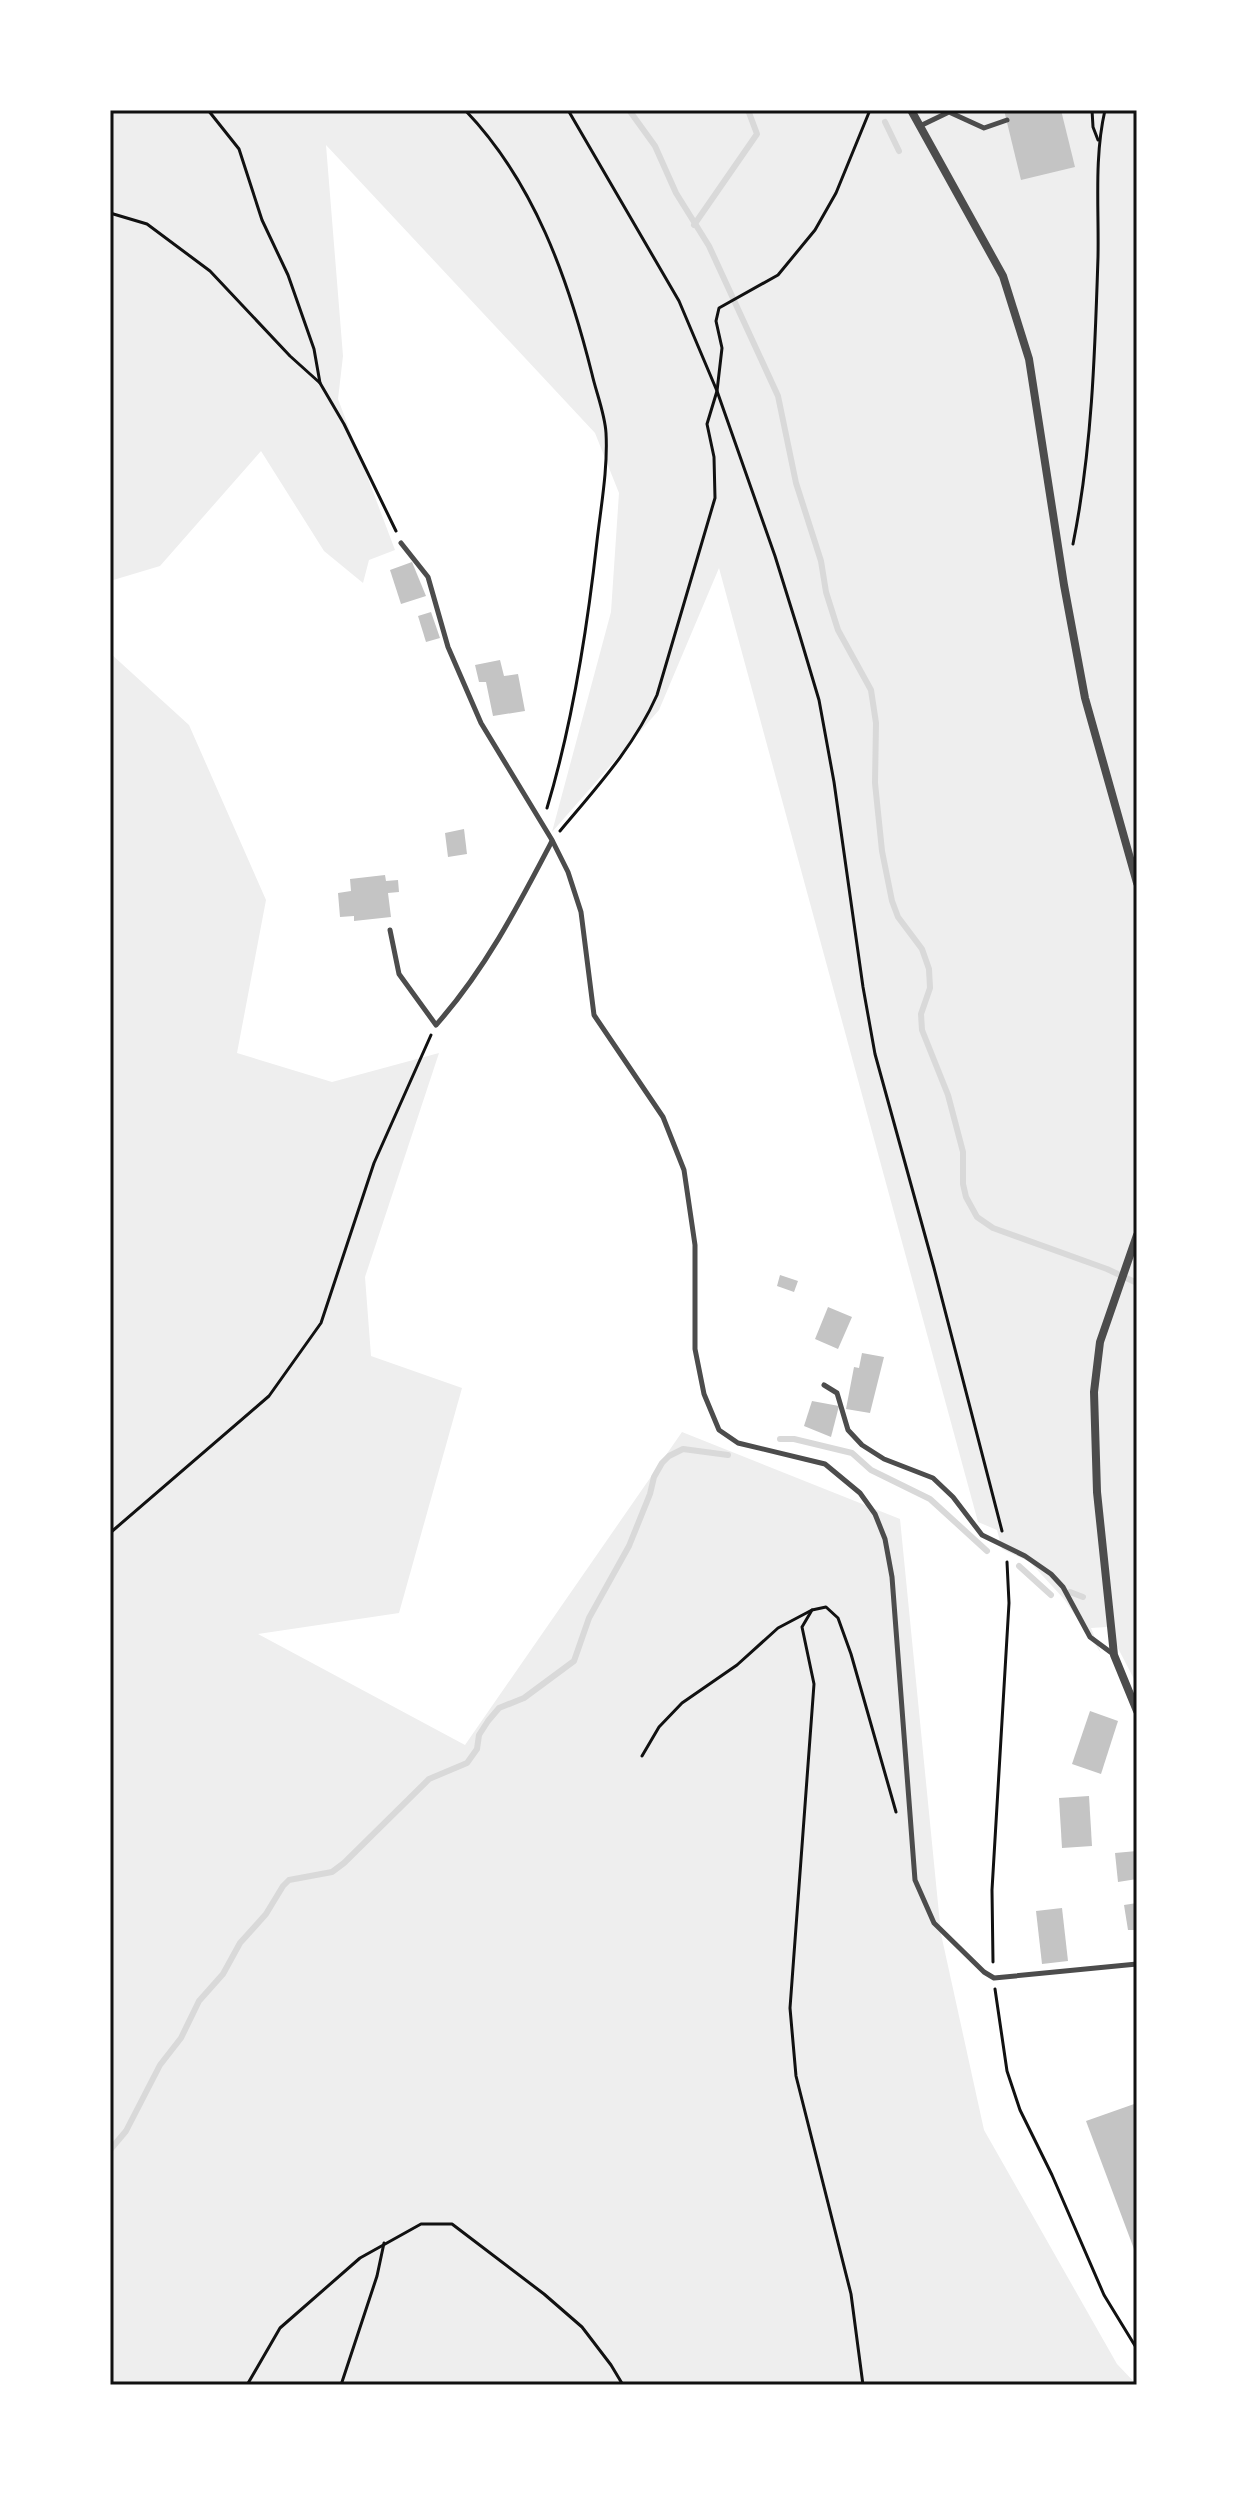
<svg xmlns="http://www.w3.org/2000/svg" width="1247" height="2495" font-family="'Space Grotesk',sans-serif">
  <rect width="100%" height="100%" fill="#fff"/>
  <g fill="#eee">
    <polygon points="110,110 1137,110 1137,1679 1134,1679 1107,1627 1091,1628 1101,1653 1064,1599 1030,1562 1002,1549 997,1530 978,1522 719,568 659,710 552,832 611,612 619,493 595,433 326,145 343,356 338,399 395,550 369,560 363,583 324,551 261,451 160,566 110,581"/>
    <polygon points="110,653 189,725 266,900 237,1053 332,1082 439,1053 365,1277 371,1356 462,1388 399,1613 258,1634 465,1745 682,1432 900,1519 941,1934 984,2130 1117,2364 1137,2385 110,2385"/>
  </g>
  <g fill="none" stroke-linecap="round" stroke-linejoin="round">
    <g stroke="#d9d9d9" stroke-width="6">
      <polyline points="629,110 655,146 676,193 709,246 778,396 796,483 821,561 826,592 838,630 871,690 876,723 875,783 882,851 892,901 898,917 922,949 929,969 930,988 921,1014 922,1030 948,1095 963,1152 963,1184 966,1197 977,1217 993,1228 1107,1269 1137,1283"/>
      <polyline points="885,122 899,151"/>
      <polyline points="694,225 757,134 748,110"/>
      <polyline points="780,1439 794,1439 852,1453 871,1470 930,1499 987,1551"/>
      <polyline points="1019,1566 1051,1595"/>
      <polyline points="1070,1592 1083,1597"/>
      <polyline points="110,2150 126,2131 160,2065 181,2038 199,2001 223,1974 240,1943 266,1914 283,1886 289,1880 332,1872 344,1863 429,1779 467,1763 477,1749 479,1735 488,1721 499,1708 524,1698 574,1661 589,1618 629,1546 650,1494 654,1477 662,1463 669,1456 683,1449 728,1455"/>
    </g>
  </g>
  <g fill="#c4c4c4">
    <polygon points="1004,110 1061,110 1075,167 1021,180"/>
    <polygon points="412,562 426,596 401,604 390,570"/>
    <polygon points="431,612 440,638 426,642 418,616"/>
    <polygon points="500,660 504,676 518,674 525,711 493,716 486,682 479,682 475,665"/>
    <polygon points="464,829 467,854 448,857 445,833"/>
    <polygon points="385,875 386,881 398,880 399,892 388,893 391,917 354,921 354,916 340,917 338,893 351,891 350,879"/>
    <polygon points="780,1275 798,1281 794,1292 777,1286"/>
    <polygon points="828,1307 852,1317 838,1349 815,1339"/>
    <polygon points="862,1353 884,1357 870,1413 846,1409 854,1367 859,1368"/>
    <polygon points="812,1401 839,1406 831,1437 804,1426"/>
    <polygon points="1090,1711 1118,1721 1101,1774 1072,1764"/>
    <polygon points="1089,1796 1092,1846 1062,1848 1059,1798"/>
    <polygon points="1137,1851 1137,1879 1118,1882 1115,1853"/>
    <polygon points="1137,1903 1137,1930 1128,1930 1124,1905"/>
    <polygon points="1062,1908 1068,1961 1042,1964 1036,1911"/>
    <polygon points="1137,2103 1137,2257 1086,2121"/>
  </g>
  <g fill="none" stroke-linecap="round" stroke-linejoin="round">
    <g stroke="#111" stroke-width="3">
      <polyline points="208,110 239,149 262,220 288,275 314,349 320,383 344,424 396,531"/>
      <path d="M 465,110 C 534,182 568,278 592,374 C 596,392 605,414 606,433 C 608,468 601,506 597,541 C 587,631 573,722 547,808"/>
      <polyline points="568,110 679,301 717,391 775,556 799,633 819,700 834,782 863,987 875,1054 934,1268 1002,1531"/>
      <polyline points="1092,110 1093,127 1098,140"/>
      <polyline points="110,213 147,224 210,271 290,356 320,383"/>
      <path d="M 1073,544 C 1092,450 1095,352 1098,257 C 1099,207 1094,158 1105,110"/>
      <path d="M 560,831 C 596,788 634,747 657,695 L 715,498 L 714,457 L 707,424 L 717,391 L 722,348 L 716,321 L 719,308 L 778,275 L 815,230 L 836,193 L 870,110"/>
      <polyline points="110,1533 269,1396 321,1323 374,1163 431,1035"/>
      <polyline points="642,1756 659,1727 682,1703 737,1665 778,1628 812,1610"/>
      <polyline points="993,1962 992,1890 1009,1603 1007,1562"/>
      <polyline points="995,1989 1007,2071 1020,2110 1052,2175 1104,2295 1137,2349"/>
      <polyline points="247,2385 280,2328 360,2258 421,2224 452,2224 544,2294 582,2327 611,2365 623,2385"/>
      <polyline points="341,2385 377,2276 384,2243"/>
      <polyline points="863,2385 851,2294 796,2076 790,2008 814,1684 802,1627 812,1610 826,1607 838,1618 851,1654 896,1812"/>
    </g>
    <g stroke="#4c4c4c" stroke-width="5">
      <polyline points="920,126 949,112 984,128 1007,120"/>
      <polyline points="401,543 428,577 448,647 481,723 552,840 568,872 581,912 594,1015 663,1117 684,1170 695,1245 695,1349 704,1394 719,1430 738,1443 825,1464 860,1493 875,1514 885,1539 892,1577 915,1880 934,1923 984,1972 994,1978 1137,1964"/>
      <path d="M 390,930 L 399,974 L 436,1025 C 485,970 518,906 552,841"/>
      <polyline points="824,1385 837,1393 848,1430 862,1445 884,1459 933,1478 953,1497 982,1535 1025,1556 1051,1574 1063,1587 1090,1637 1113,1654"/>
    </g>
    <g stroke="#4c4c4c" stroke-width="8">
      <polyline points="911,110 1003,276 1029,359 1064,585 1085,698 1137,883"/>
      <polyline points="1137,1235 1100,1342 1094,1392 1097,1492 1114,1655 1137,1711"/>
    </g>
  </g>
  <rect width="1247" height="2495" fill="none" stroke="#ffffff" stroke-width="224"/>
  <rect x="112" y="112" width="1023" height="2271" fill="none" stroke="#111" stroke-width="3"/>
</svg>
